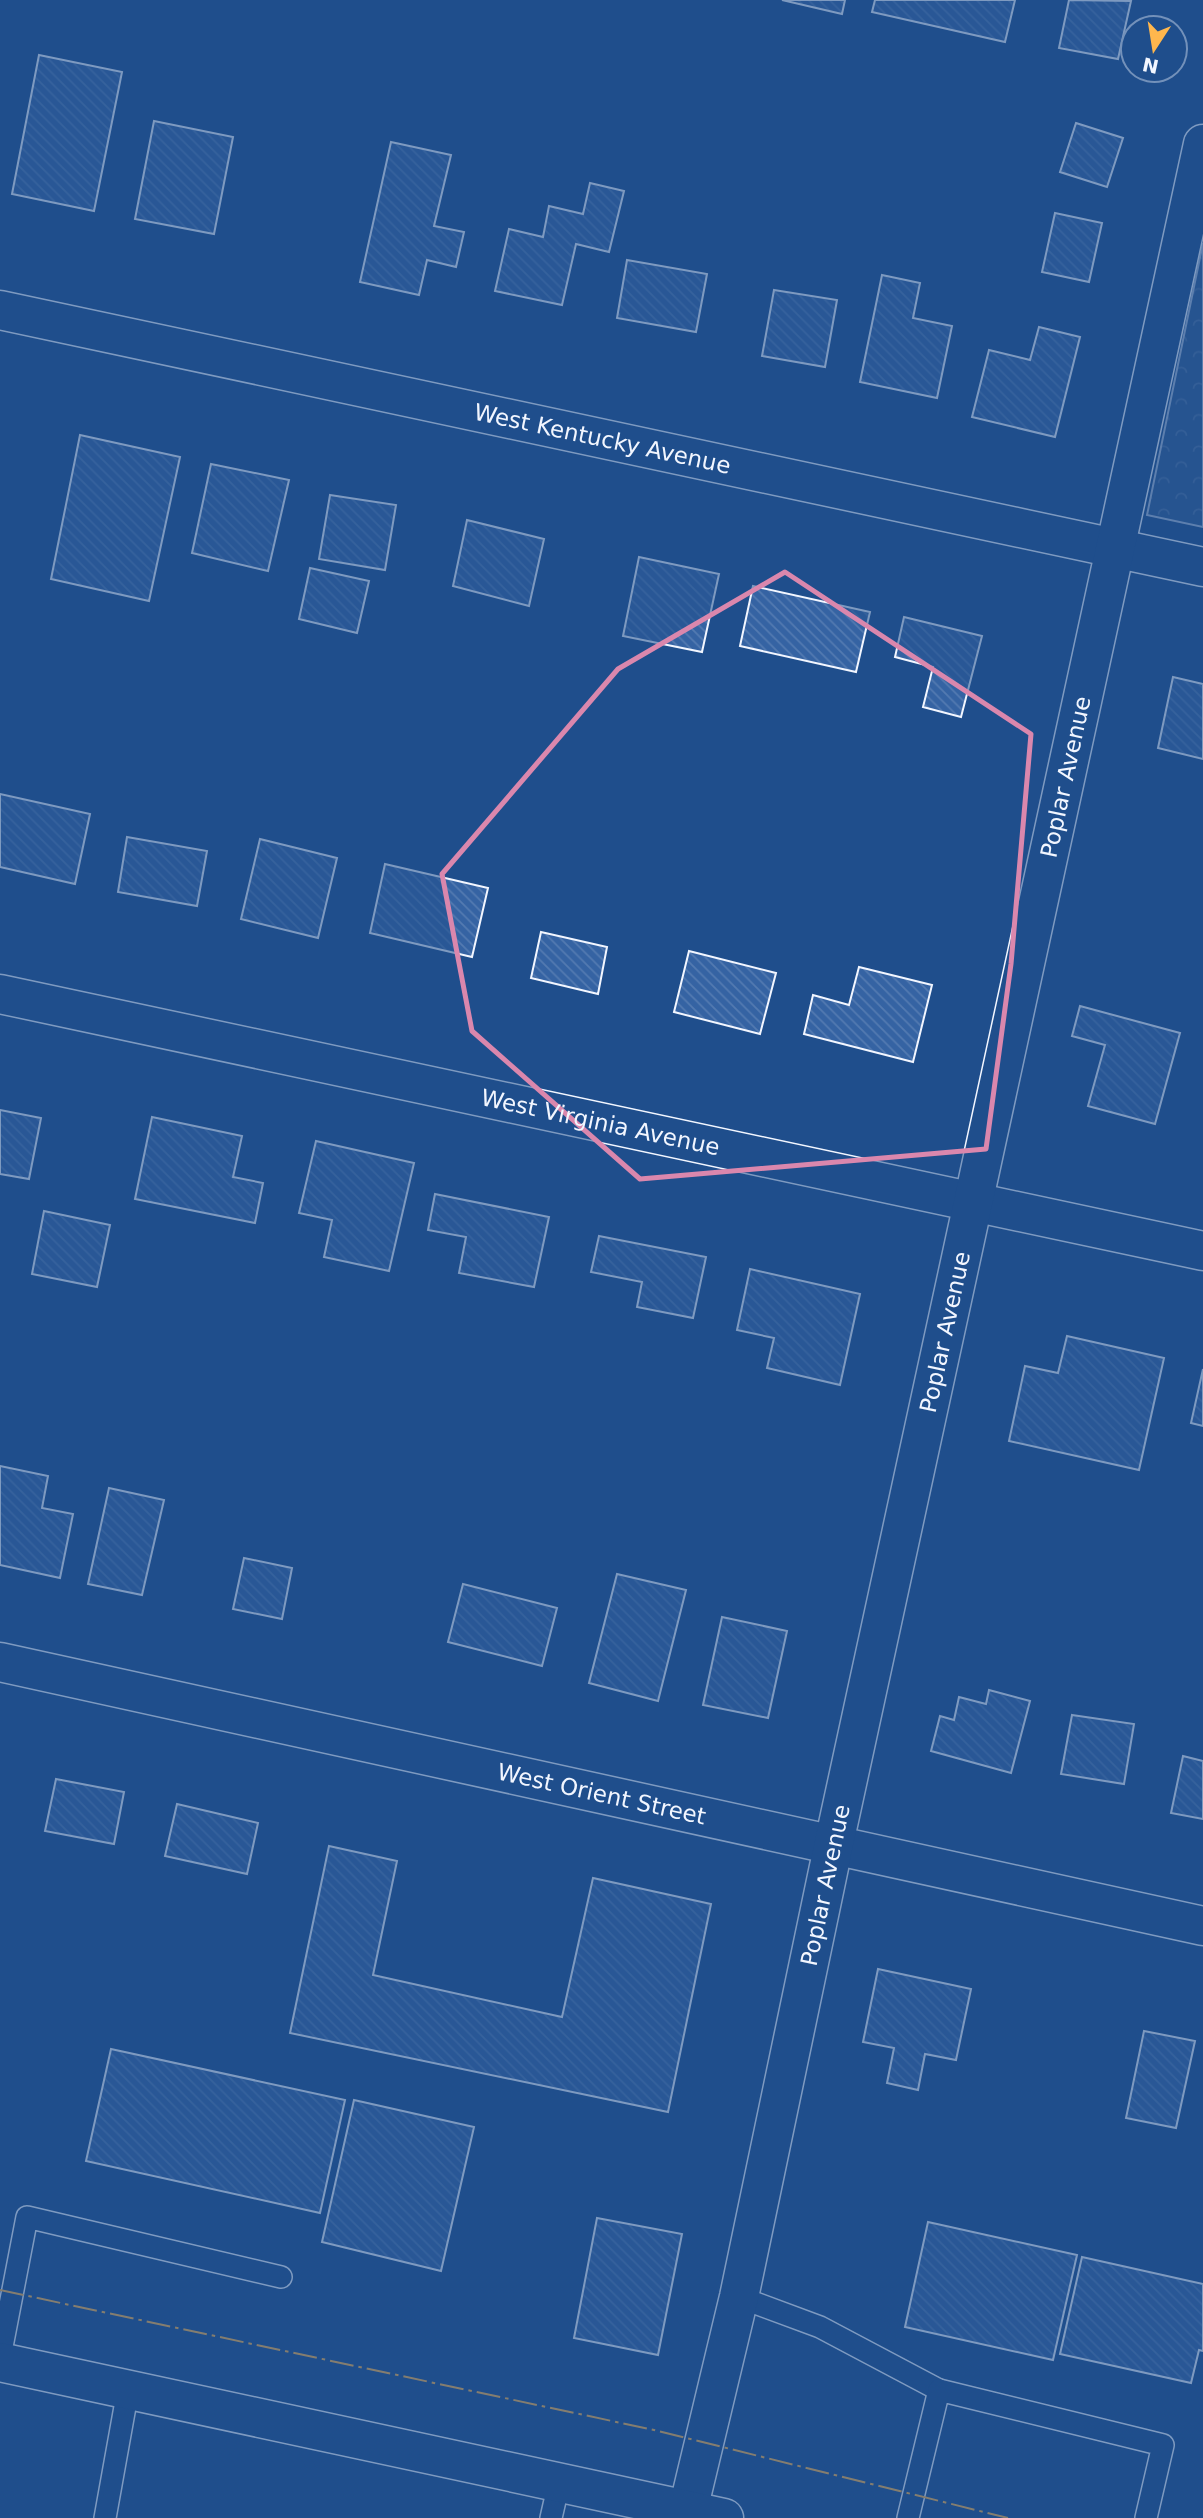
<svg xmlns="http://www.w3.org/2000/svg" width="1203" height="2518" font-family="'DejaVu Sans',sans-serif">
  <defs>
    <pattern id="park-crowns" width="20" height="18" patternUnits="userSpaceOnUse" patternTransform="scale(1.75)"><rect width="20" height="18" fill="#305b95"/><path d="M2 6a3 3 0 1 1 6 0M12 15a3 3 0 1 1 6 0" fill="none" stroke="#4e73a5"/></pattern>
    <pattern id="building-back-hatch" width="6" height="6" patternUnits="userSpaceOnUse" patternTransform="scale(1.75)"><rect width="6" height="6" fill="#3563a3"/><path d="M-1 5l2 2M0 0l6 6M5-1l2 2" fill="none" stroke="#537ab1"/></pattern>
  </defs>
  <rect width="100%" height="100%" fill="#1f4e8c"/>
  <polygon fill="url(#park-crowns)" stroke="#a8bbd7" stroke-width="2" points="1203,243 1203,527 1147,515"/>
  <g fill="url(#building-back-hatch)" stroke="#f2f6ff" stroke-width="2">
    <polygon points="782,0 845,0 842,14"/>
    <polygon points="875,0 1015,0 1005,42 872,12"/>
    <polygon points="1069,0 1131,1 1118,59 1059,48"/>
    <polygon points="39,55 122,72 94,211 12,194"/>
    <polygon points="154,121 233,137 214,234 135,219"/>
    <polygon points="1076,123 1123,138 1107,187 1060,172"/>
    <polygon points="391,142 451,155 434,226 464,232 456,267 427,260 419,295 360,282"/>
    <polygon points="590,183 624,191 609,252 576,244 562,305 495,291 509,229 543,237 549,206 583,214"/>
    <polygon points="1055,213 1102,223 1089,282 1042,272"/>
    <polygon points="627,260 707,274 696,332 617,318"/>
    <polygon points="882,275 920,283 913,318 952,326 937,398 860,382"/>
    <polygon points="774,290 837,300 825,367 762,356"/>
    <polygon points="1039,327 1080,337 1055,437 972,417 989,350 1030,360"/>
    <polygon points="80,435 180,457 149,601 51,579"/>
    <polygon points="211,464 289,480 268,571 192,553"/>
    <polygon points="330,495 396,505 385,570 319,559"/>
    <polygon points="467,520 544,539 529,606 453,586"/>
    <polygon points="639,557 719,574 702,652 623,636"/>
    <polygon points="310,568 369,581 357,633 299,619"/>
    <polygon points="753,586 870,612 856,672 740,646"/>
    <polygon points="904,617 982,636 961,717 923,707 933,667 895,657"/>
    <polygon points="1173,677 1203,684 1203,759 1158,748"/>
    <polygon points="0,794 90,814 75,884 0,867"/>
    <polygon points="127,837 207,851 197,906 118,892"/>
    <polygon points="260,839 337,858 318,938 241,919"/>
    <polygon points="385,864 488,888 472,957 370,933"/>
    <polygon points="541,932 607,947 598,994 531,978"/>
    <polygon points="689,951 776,973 760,1034 674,1012"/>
    <polygon points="859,967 932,985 913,1062 804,1034 813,995 849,1005"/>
    <polygon points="1080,1006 1180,1033 1155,1124 1088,1106 1105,1045 1072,1036"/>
    <polygon points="0,1110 41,1118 29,1179 0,1174"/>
    <polygon points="152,1117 242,1136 233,1177 263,1183 255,1223 135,1199"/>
    <polygon points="316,1141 414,1163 389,1271 324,1257 332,1220 299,1213"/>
    <polygon points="435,1194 549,1217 534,1287 459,1273 466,1237 428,1230"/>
    <polygon points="44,1211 110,1225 97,1287 32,1274"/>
    <polygon points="599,1236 706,1257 693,1318 637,1307 642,1282 591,1272"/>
    <polygon points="750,1269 860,1294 840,1385 767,1368 774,1338 737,1330"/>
    <polygon points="1067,1336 1164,1358 1139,1470 1009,1441 1025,1366 1058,1373"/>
    <polygon points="1203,1369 1203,1426 1191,1423"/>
    <polygon points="0,1466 48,1476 42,1508 73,1514 60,1578 0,1565"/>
    <polygon points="109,1488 164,1500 142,1595 88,1584"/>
    <polygon points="244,1558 292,1568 282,1619 233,1609"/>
    <polygon points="617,1574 686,1590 658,1701 589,1683"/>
    <polygon points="463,1584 557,1608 542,1666 448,1642"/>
    <polygon points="722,1617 787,1631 768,1718 703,1705"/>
    <polygon points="989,1690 1030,1701 1011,1773 931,1751 940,1716 954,1720 959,1697 986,1704"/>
    <polygon points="1072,1715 1134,1724 1124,1784 1061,1774"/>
    <polygon points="1183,1756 1203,1761 1203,1819 1171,1813"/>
    <polygon points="56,1779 124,1792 114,1844 45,1831"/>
    <polygon points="177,1804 258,1823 247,1874 165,1856"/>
    <polygon points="329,1846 397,1861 373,1975 562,2017 593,1878 711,1904 668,2112 290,2033"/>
    <polygon points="878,1969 971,1989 956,2060 925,2054 918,2090 887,2083 894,2048 863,2042"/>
    <polygon points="1144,2031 1195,2041 1176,2128 1126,2118"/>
    <polygon points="111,2049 345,2100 320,2213 86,2161"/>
    <polygon points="354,2100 474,2127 441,2271 322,2242"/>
    <polygon points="597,2218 682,2234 658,2355 574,2338"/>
    <polygon points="928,2222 1077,2255 1053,2360 905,2327"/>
    <polygon points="1082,2257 1203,2284 1203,2351 1199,2350 1191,2383 1060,2354"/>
  </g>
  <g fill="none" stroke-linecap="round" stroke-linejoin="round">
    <g stroke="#f2f6ff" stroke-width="24">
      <g id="service">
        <polyline points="739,2297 820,2327 939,2390"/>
        <polyline points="0,2357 27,2217 281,2277"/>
        <polyline points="105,2518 128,2390"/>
        <polyline points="551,2518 559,2483"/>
        <polyline points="908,2518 939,2390 1163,2445 1146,2518"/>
      </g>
    </g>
    <g stroke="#f2f6ff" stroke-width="41">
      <g id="minor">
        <path id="s1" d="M 0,310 L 1203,567"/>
        <path id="s2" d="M 0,994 L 1203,1251"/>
        <path id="s3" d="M 0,1662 L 1203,1926"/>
        <path id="s4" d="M 686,2518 L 739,2297 L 834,1843 L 1203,144"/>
      </g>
    </g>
    <g stroke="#f2f6ff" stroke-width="41">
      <polyline id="primary" points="0,2362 724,2518"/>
    </g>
    <use href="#service" stroke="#1f4e8c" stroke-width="21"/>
    <use href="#minor" stroke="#1f4e8c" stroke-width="38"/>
    <use href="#primary" stroke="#1f4e8c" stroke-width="38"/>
    <polyline stroke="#ffb74d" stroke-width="2" stroke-dasharray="24 5 3.5 5" stroke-linecap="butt" points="0,2290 654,2430 1008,2518"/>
  </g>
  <path d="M0 0H1203V2518H0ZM 785,572 L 1031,734 L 1011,964 L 986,1149 L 640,1179 L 472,1031 L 442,874 L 618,669 Z" fill="#1f4e8c" fill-opacity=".55" fill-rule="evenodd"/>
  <path fill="none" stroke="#da87ad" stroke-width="5" stroke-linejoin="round" d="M 785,572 L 1031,734 L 1011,964 L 986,1149 L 640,1179 L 472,1031 L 442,874 L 618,669 Z"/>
  <g text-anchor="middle" stroke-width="5" stroke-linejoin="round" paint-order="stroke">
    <g font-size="23" fill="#f2f6ff" stroke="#1f4e8c">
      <text dy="8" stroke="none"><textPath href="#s1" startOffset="616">West Kentucky Avenue</textPath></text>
      <text dy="8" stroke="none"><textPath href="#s4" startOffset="1782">Poplar Avenue</textPath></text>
      <text dy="8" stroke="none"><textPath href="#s2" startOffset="614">West Virginia Avenue</textPath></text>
      <text dy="8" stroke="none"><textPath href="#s4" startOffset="1214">Poplar Avenue</textPath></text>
      <text dy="8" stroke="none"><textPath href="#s3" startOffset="616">West Orient Street</textPath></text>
      <text dy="8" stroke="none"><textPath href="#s4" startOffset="648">Poplar Avenue</textPath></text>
    </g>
  </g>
  <g transform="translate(1154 49) rotate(192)"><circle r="33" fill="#1f4e8c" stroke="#7391ba" stroke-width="2"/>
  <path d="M0-5L12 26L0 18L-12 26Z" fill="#ffb74d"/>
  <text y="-10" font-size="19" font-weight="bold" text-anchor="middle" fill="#f2f6ff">N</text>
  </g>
</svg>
